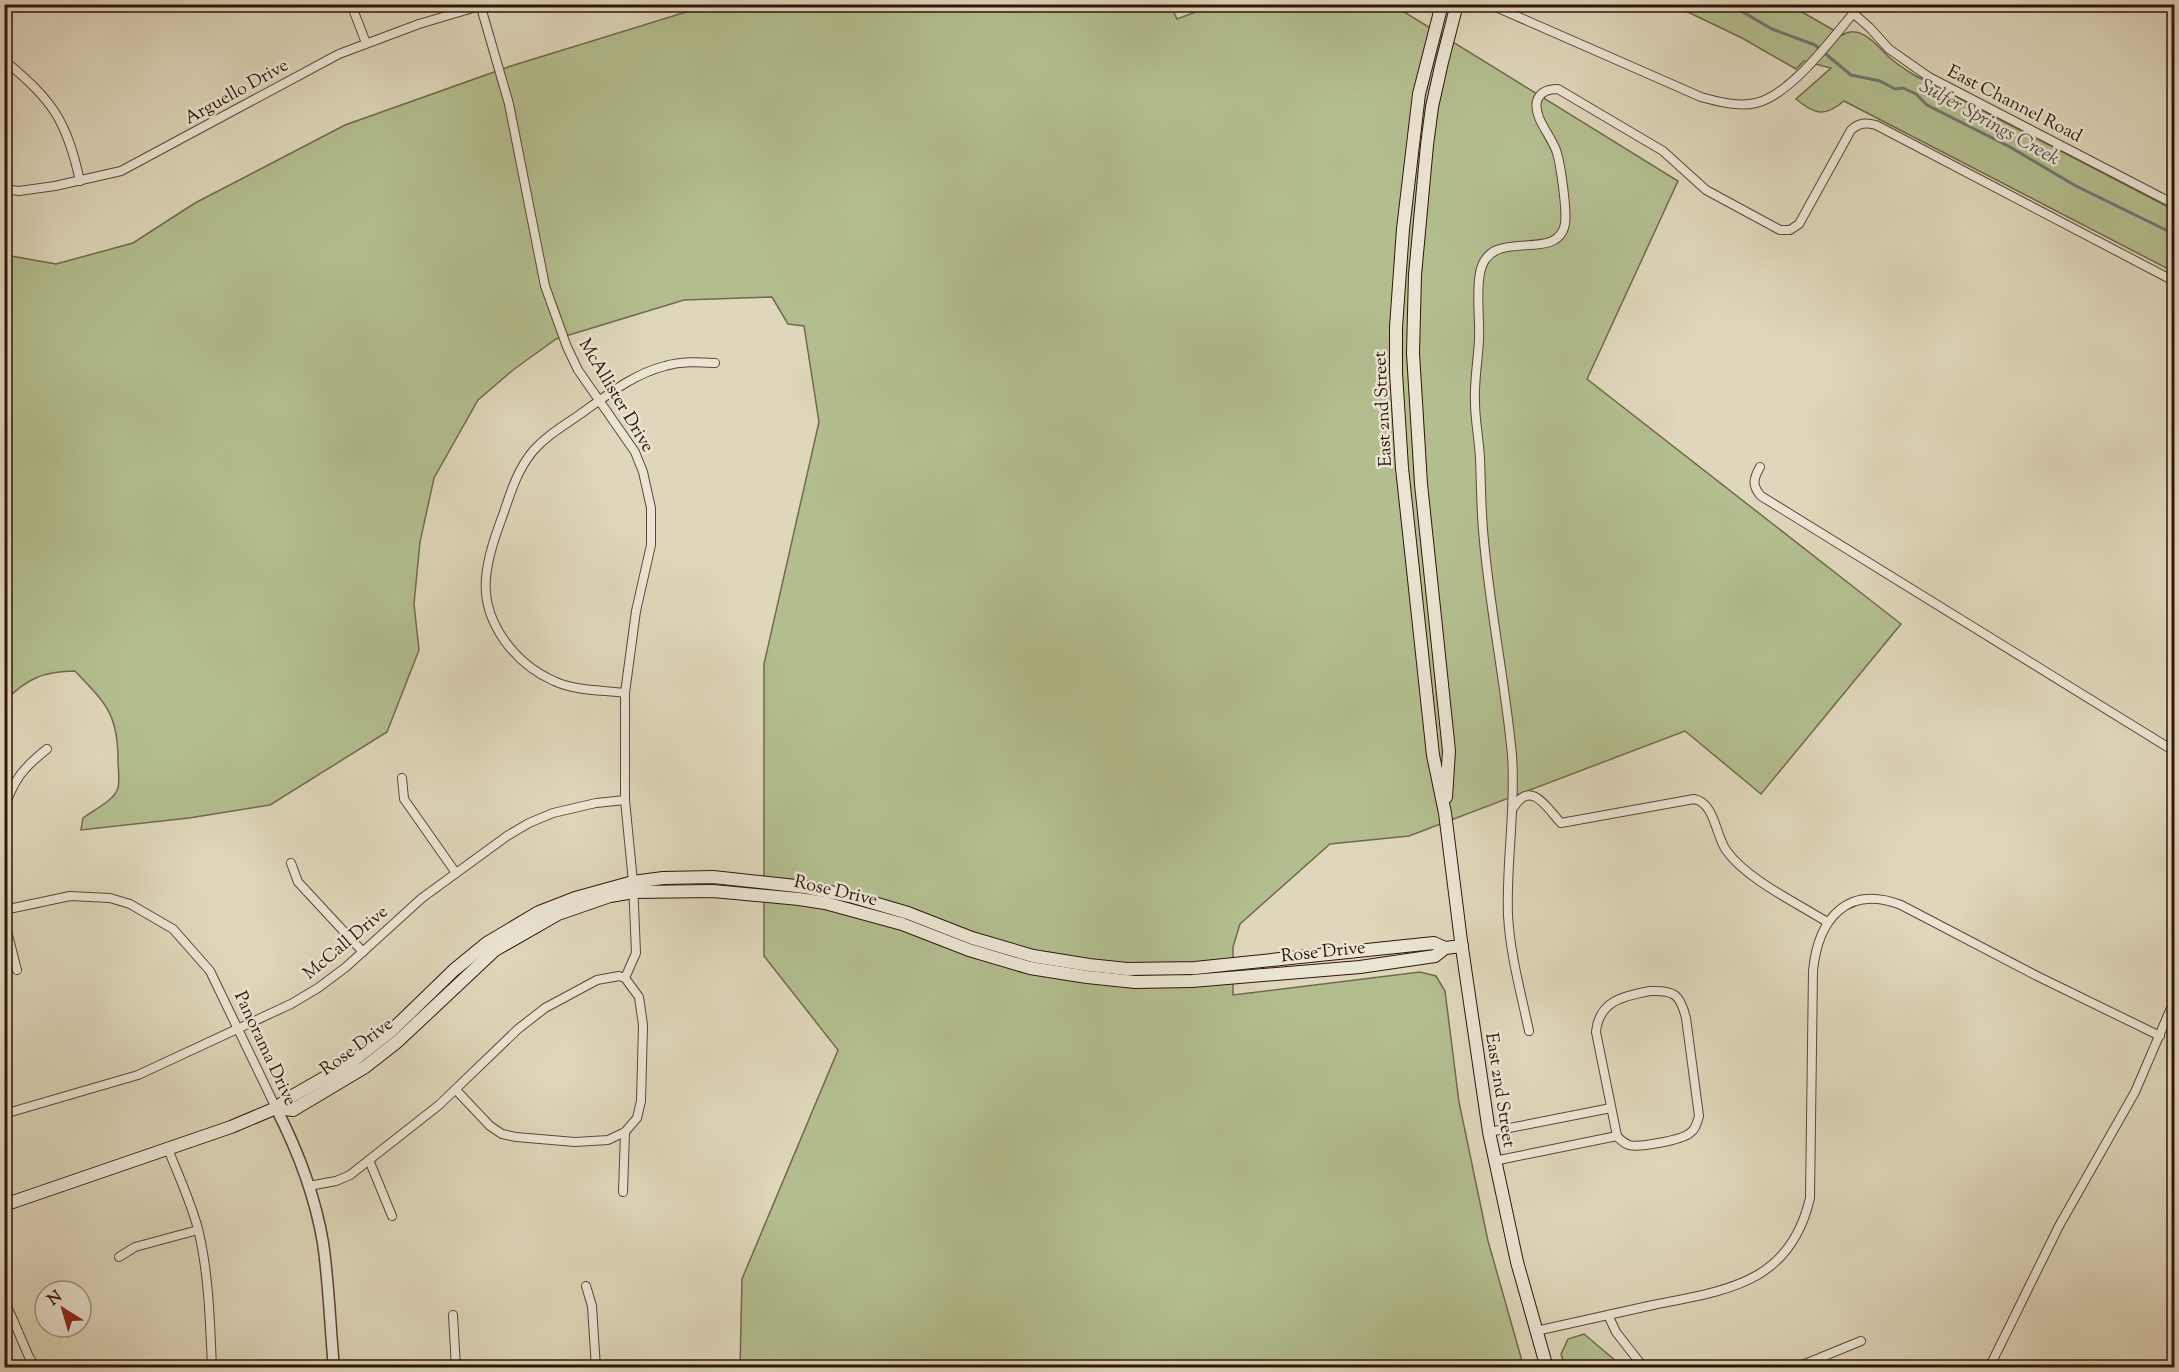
<svg xmlns="http://www.w3.org/2000/svg" width="2179" height="1372" font-family="'Sorts Mill Goudy',serif">
  <rect width="100%" height="100%" fill="#dfd7bb"/>
  <filter id="stains"><feTurbulence type="fractalNoise" baseFrequency=".00333" numOctaves="4"/><feColorMatrix values="0 0 0 0 .2 0 0 0 0 .09 0 0 0 0 .02 0 0 0 .5 -.17"/></filter>
  <radialGradient id="worn" r=".72"><stop offset=".6" stop-color="#630" stop-opacity="0"/><stop offset="1" stop-color="#630" stop-opacity=".3"/></radialGradient>
  <g fill="#b3be8f" stroke="#726a4c" stroke-width="1.5">
    <path d="M 712,4 L 1170,4 L 1177,19 L 1214,5 L 1393,5 L 1678,181 L 1587,379 L 1901,624 L 1761,794 L 1685,731 L 1409,836 L 1330,844 L 1240,924 L 1233,947 L 1233,995 L 1420,972 L 1436,976 L 1445,991 L 1459,1102 L 1488,1241 L 1524,1368 L 740,1367 L 742,1279 L 838,1050 L 764,956 L 764,664 L 819,422 L 804,326 L 788,324 L 772,297 L 684,300 L 556,339 L 513,370 L 478,400 L 434,478 L 420,542 L 414,604 L 419,650 L 387,732 L 270,805 L 189,818 L 81,830 L 83,818 C 93,810 114,801 118,788 C 120,780 118,768 118,760 C 118,713 105,703 75,671 C 44,671 26,679 5,701 L 5,255 L 56,264 L 133,243 L 195,203 L 345,125 L 511,66 Z"/>
    <path d="M 1673,5 L 1790,5 L 1842,35 C 1861,23 1878,47 1890,58 C 1898,65 1906,70 1914,75 L 2174,210 L 2174,272 L 1844,101 C 1825,117 1815,115 1796,99 L 1831,68 L 1804,61 L 1796,69 L 1742,38 Z"/>
    <polygon points="1584,1334 1623,1367 1565,1367 1561,1354 1568,1339"/>
  </g>
  <g fill="none" stroke-linecap="round" stroke-linejoin="round">
    <polyline stroke="#707675" stroke-width="3" points="1729,4 1772,29 1815,45 1851,75 1880,81 1895,89 1903,88 1916,94 1927,105 2010,147 2076,186 2168,231 2174,231"/>
    <g stroke="#5c4636" stroke-width="10">
      <g id="minor">
        <polyline points="351,4 366,43"/>
        <polyline points="480,4 509,104 545,286 567,347 578,370 635,452 643,472 651,508 651,545 636,611 625,693 625,800 633,882 636,953 625,978"/>
        <path d="M 1489,4 L 1701,97 C 1719,102 1738,107 1756,103 C 1793,94 1836,33 1861,4"/>
        <polyline points="1853,13 1870,28 1889,49 1929,77 2174,204"/>
        <path d="M 4,60 C 53,101 66,119 80,181"/>
        <polyline points="4,189 19,191 55,186 121,171 339,54 419,24 483,5"/>
        <path d="M 1760,467 C 1753,479 1752,486 1761,496 L 2174,751"/>
        <path d="M 625,693 C 602,690 575,691 554,681 C 515,664 482,622 486,578 C 488,555 496,534 504,512 C 511,491 518,469 533,451 C 546,436 563,426 579,415 C 606,396 633,374 665,366 C 682,361 698,362 715,363"/>
        <polyline points="402,778 404,799 456,873"/>
        <path d="M 1514,807 C 1531,779 1547,808 1561,823 L 1694,799 C 1715,803 1715,834 1726,850 C 1746,879 1797,903 1827,922"/>
        <path d="M 4,810 C 13,780 23,768 47,749"/>
        <polyline points="291,863 298,882 363,952"/>
        <polyline points="4,910 70,896 110,898 130,904 173,929 210,971 276,1108"/>
        <polyline points="4,913 7,931 17,970"/>
        <path d="M 1650,991 C 1674,990 1680,994 1686,1018 L 1699,1116 C 1697,1122 1696,1129 1690,1133 C 1682,1140 1638,1148 1629,1145 C 1624,1143 1620,1140 1617,1136 L 1596,1032 C 1599,1001 1623,996 1650,991 Z"/>
        <path d="M 1529,1031 C 1521,993 1510,954 1508,915 C 1506,861 1516,809 1512,755 C 1505,680 1489,606 1483,530 C 1481,506 1481,482 1480,458 C 1479,439 1475,420 1475,402 C 1474,381 1478,360 1479,340 C 1480,318 1476,294 1480,273 C 1489,224 1557,265 1565,224 C 1567,210 1561,167 1557,153 C 1552,136 1533,118 1537,101 C 1540,91 1549,89 1558,89 L 1663,151 L 1706,190 L 1780,230 L 1790,230 L 1799,224 L 1851,130 C 1859,123 1865,122 1876,125 L 2174,281"/>
        <polyline points="4,1114 138,1075 291,1004 318,988 346,967 422,898 507,836 529,823 553,813 596,803 625,800"/>
        <polyline points="1489,1132 1611,1108"/>
        <path d="M 168,1149 C 179,1177 192,1204 199,1233 C 209,1277 210,1322 212,1368"/>
        <polyline points="369,1160 392,1216"/>
        <polyline points="1494,1161 1617,1136"/>
        <polyline points="309,1186 336,1181 350,1175 439,1105 518,1029 545,1008 597,980 619,976 625,978 639,997 643,1025 641,1101 637,1118 625,1132 608,1140 575,1142 516,1137 502,1134 490,1126 456,1090"/>
        <polyline points="623,1192 625,1132"/>
        <polyline points="119,1257 135,1247 198,1230"/>
        <polyline points="586,1286 592,1306 596,1368"/>
        <polyline points="4,1299 29,1357 36,1368"/>
        <polyline points="453,1315 456,1368"/>
        <polyline points="1608,1315 1616,1332 1644,1368"/>
        <path d="M 1536,1331 C 1575,1322 1614,1314 1653,1305 C 1727,1290 1790,1284 1810,1198 L 1813,971 C 1818,920 1846,884 1901,905 L 2037,976 L 2160,1036"/>
        <polyline points="1795,1368 1861,1341"/>
        <polyline points="1989,1368 2059,1226 2135,1092 2174,1001"/>
      </g>
    </g>
    <g stroke="#5c4636" stroke-width="13">
      <path id="tertiary" d="M 276,1108 C 298,1151 315,1195 323,1243 C 329,1284 330,1326 334,1368"/>
    </g>
    <g stroke="#30150a" stroke-width="14">
      <g id="secondary">
        <polyline points="1442,4 1419,94 1403,229 1396,327 1396,373 1402,468 1433,755 1445,813 1461,941 1489,1132 1517,1262 1547,1368"/>
        <polyline points="1446,797 1449,751 1421,484 1413,353 1415,275 1427,145 1432,107 1442,62 1457,4"/>
        <polyline points="276,1108 293,1110 365,1067 397,1042 495,950 558,914 610,896 634,892 713,891 799,899 825,903 902,924 969,950 1030,968 1087,977 1135,982 1192,981 1360,967 1435,956 1445,948"/>
        <polyline points="4,1205 231,1127 276,1108 289,1098 350,1063 390,1032 454,970 487,943 539,912 575,898 633,882 663,878 713,877 805,887 850,896 908,913 972,938 1033,956 1089,965 1127,969 1195,968 1434,943 1445,948 1462,946"/>
      </g>
    </g>
    <use href="#minor" stroke="#eae5d3" stroke-width="8"/>
    <use href="#tertiary" stroke="#eae5d3" stroke-width="10"/>
    <use href="#secondary" stroke="#eae5d3" stroke-width="12"/>
  </g>
  <g text-anchor="middle" stroke-width="5" stroke-linejoin="round" paint-order="stroke">
    <g font-size="18" fill="#30150a" stroke="#eae5d3">
      <text transform="translate(236 91) rotate(-29)" y="6">Arguello Drive</text>
      <text transform="translate(2015 103) rotate(27)" y="6">East Channel Road</text>
      <text transform="translate(617 395) rotate(59)" y="6">McAllister Drive</text>
      <text transform="translate(1382 409) rotate(-93)" y="6">East 2nd Street</text>
      <text transform="translate(836 890) rotate(13)" y="6">Rose Drive</text>
      <text transform="translate(345 942) rotate(-40)" y="6">McCall Drive</text>
      <text transform="translate(1323 951) rotate(-6)" y="6">Rose Drive</text>
      <text transform="translate(356 1046) rotate(-36)" y="6">Rose Drive</text>
      <text transform="translate(266 1048) rotate(65)" y="6">Panorama Drive</text>
      <text transform="translate(1501 1090) rotate(81)" y="6">East 2nd Street</text>
    </g>
    <g font-size="20" font-style="italic" fill="#554d48" stroke="#eae5d3">
      <text transform="translate(1990 121) rotate(29)" y="7">Sulfer Springs Creek</text>
    </g>
  </g>
  <rect width="2179" height="1372" fill="none" stroke="#dfd7bb" stroke-width="24"/>
  <rect x="6" y="6" width="2167" height="1360" fill="none" stroke="#30150a" stroke-width="3"/>
  <rect x="12" y="12" width="2155" height="1348" fill="none" stroke="#30150a" stroke-width="1.5"/>
  <g transform="translate(63 1309) rotate(323)"><circle r="28" fill="#eae5d3" stroke="#a09283" stroke-width="1.5"/>
  <path d="M0-4.5L10 22L0 15L-10 22Z" fill="#8f2418"/>
  <text y="-9" font-size="16" font-weight="bold" text-anchor="middle" fill="#30150a">N</text>
  </g>
  <rect width="100%" height="100%" filter="url(#stains)"/>
  <rect width="100%" height="100%" fill="url(#worn)"/>
</svg>
